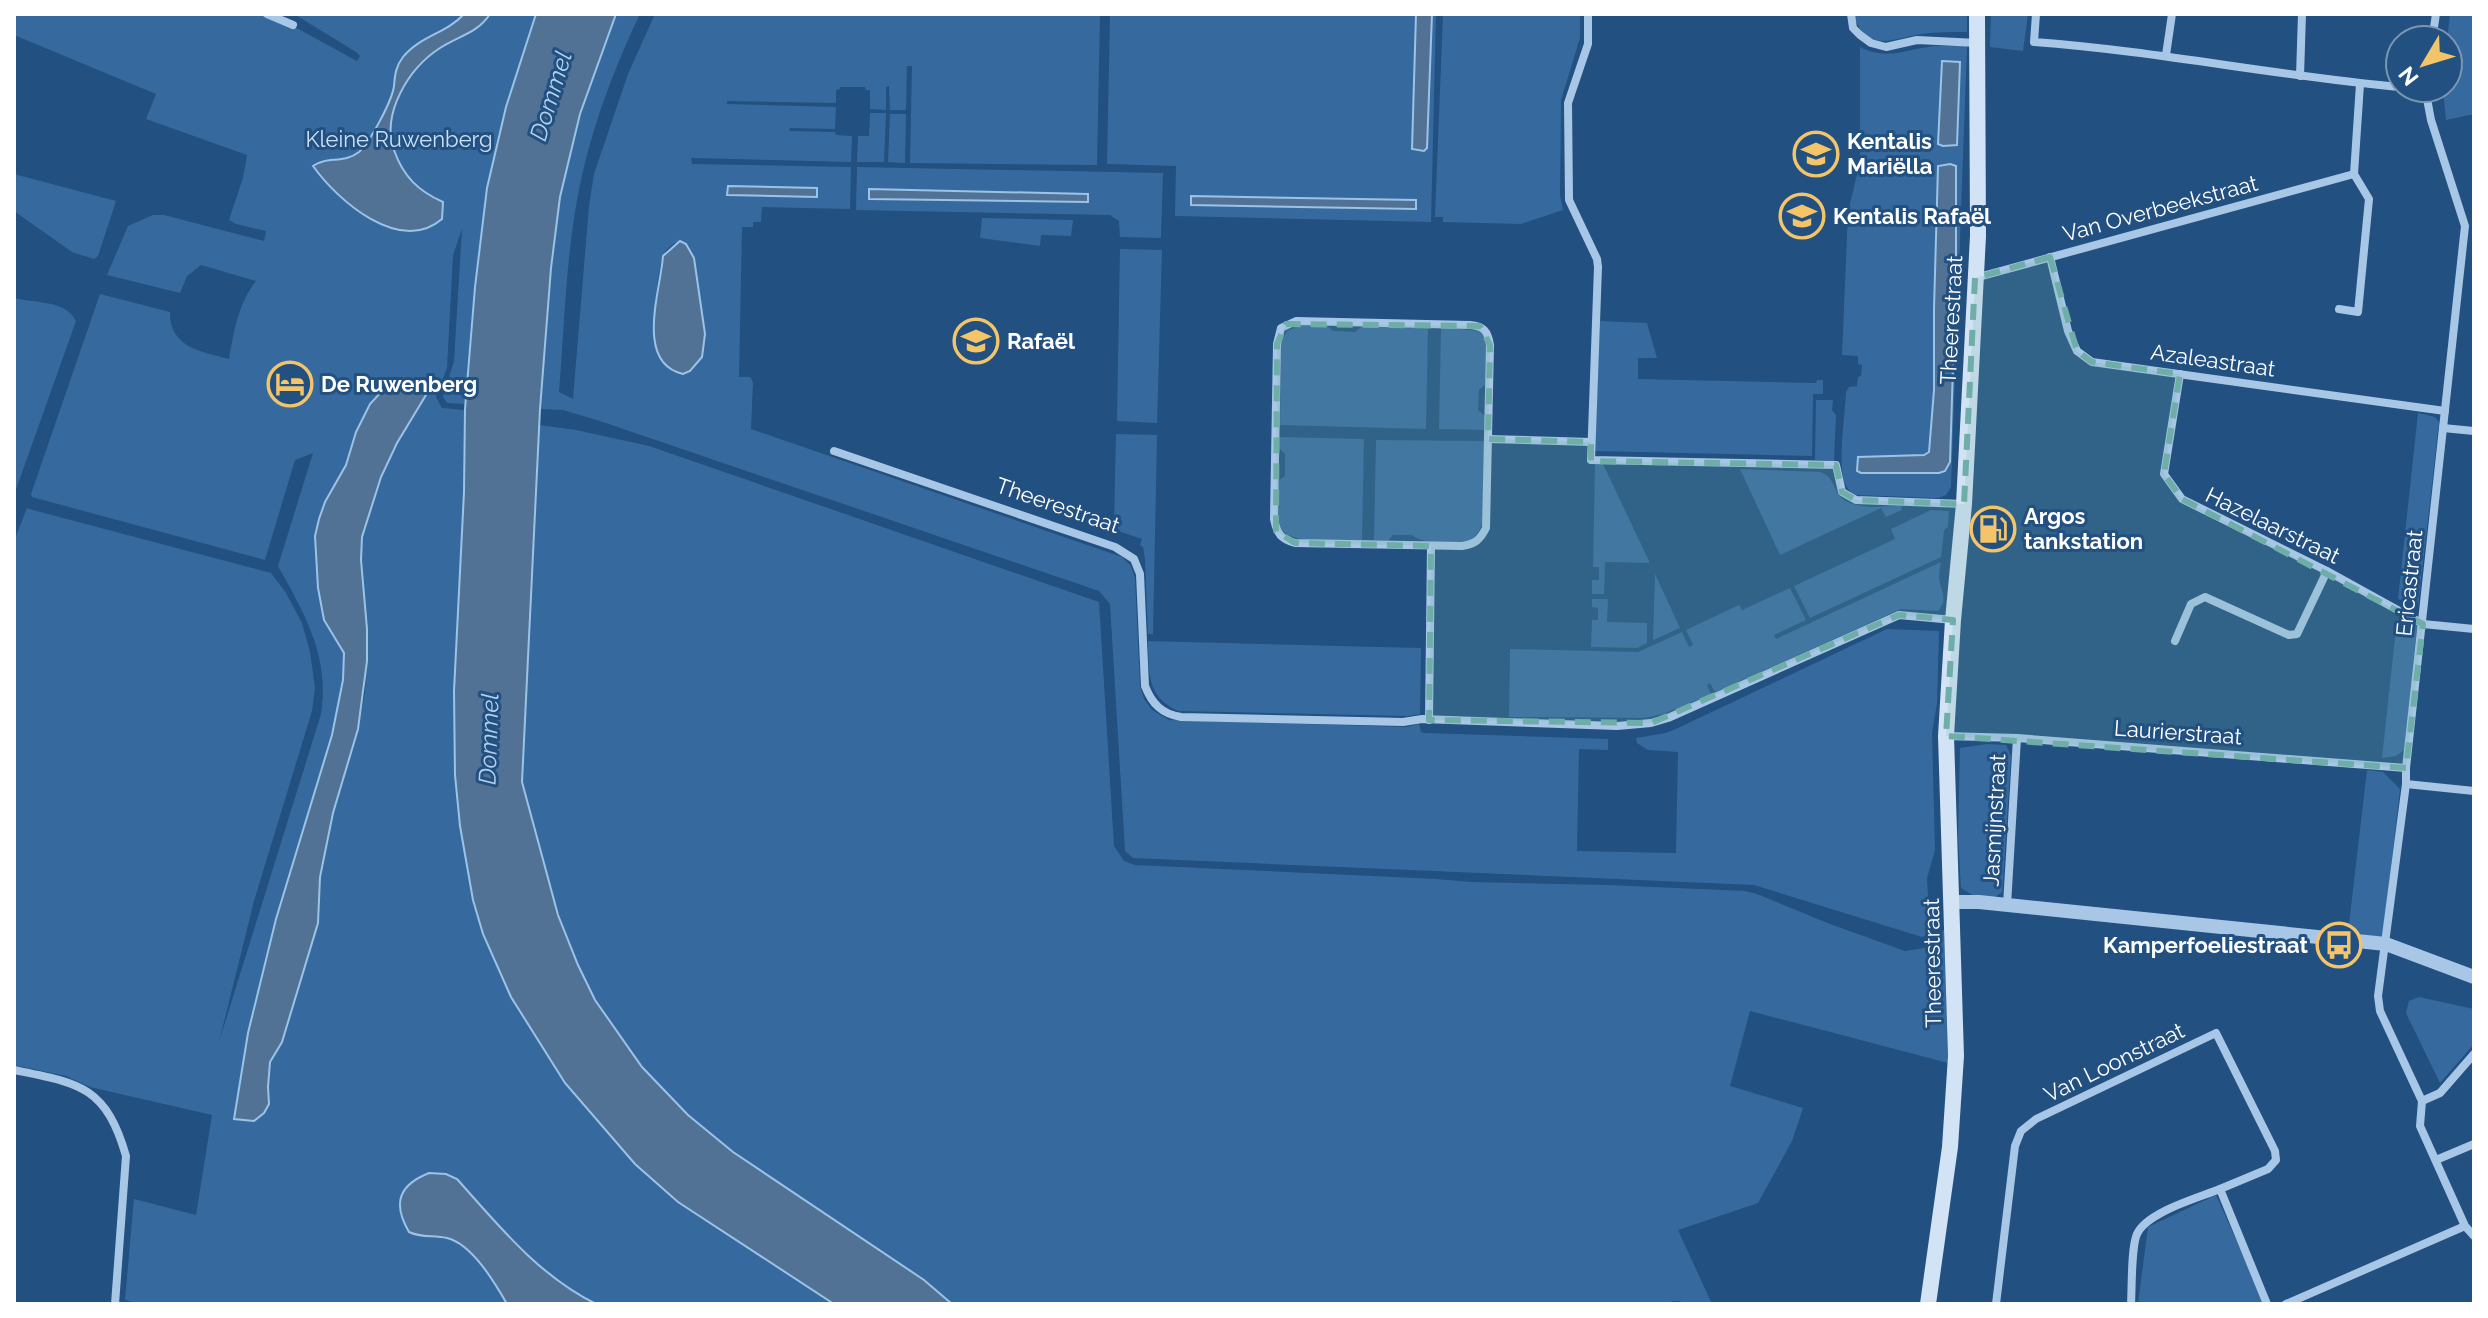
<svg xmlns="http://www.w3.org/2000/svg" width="2488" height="1318" font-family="Raleway,sans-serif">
  <rect width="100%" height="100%" fill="#225080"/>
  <g fill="#366a9e" fill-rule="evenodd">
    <path d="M 14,14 L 271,14 L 357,61 L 360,56 L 356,52 L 294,14 L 541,14 C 485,136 474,271 465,404 L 447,403 L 443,397 L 454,361 L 462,229 L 453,255 L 447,368 L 436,397 L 442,408 L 465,410 L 464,492 L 454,691 L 455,775 L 460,826 L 477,911 L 483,935 L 511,997 L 565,1083 L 645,1173 L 678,1202 L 834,1304 L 596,1304 L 571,1291 L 538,1266 L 515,1244 L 403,1222 C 417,1246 434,1231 454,1241 C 478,1253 495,1282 507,1304 L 140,1304 L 125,1300 L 134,1199 L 196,1215 L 212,1115 L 90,1087 L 66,1076 L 14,1065 L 14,541 L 27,508 L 29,509 L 271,573 L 286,593 L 302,623 L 310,652 L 315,688 L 312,711 L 254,901 L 219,1042 L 321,714 C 330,657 305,614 278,566 L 313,453 L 295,460 L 265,560 L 32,497 L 31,494 L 100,294 L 170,312 C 169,347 201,352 229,359 C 234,331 238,304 256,281 L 201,265 L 187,276 L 180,293 L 107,275 L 128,226 L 153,215 L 164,215 L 264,241 L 266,231 L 236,224 L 229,220 L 243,178 L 247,155 L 146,119 L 156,94 L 14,35 ZM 406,385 L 416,387 L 425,396 L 397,443 L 381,477 L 362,537 L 362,582 L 367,630 L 365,692 L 358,729 L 333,813 L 320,877 L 318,923 L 282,1042 L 270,1062 L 268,1087 L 269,1104 L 248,1033 L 276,919 L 332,735 L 343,680 L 344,653 L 324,620 L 318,588 L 315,536 L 325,502 L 346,465 L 356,432 L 370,404 Z"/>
    <path d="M 616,14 L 640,14 C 616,64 596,116 583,171 C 566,243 565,319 559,392 L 573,399 L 589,206 L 594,174 L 628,74 L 655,14 L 1100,14 L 1097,165 L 910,163 L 912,66 L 907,66 L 906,110 L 890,110 L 889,86 L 886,87 L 886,110 L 870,109 L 870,90 L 866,90 L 865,87 L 840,87 L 840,89 L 836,90 L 836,103 L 727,101 L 727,104 L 836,107 L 835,129 L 790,128 L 789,131 L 835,132 L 836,135 L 852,136 L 851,162 L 691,158 L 692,164 L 851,167 L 850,209 L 762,207 L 761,222 L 753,222 L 753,227 L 742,227 L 739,377 L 750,377 L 753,382 L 751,429 L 1122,557 L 1131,566 L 1135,578 L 1140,686 L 1144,699 L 1152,710 L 1169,720 L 1407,727 L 1419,724 L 1421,732 L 1424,733 L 1608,739 L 1608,750 L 1579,749 L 1577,851 L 1676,853 L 1678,752 L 1648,750 L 1637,743 L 1636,738 L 1666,733 L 1678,728 L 1887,629 L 1939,631 L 1937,703 L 1932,733 L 1935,850 L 1927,878 L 1930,934 L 1922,937 L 1754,885 L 1133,858 L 1125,851 L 1110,604 L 1099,591 L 597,420 L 563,410 L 540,409 C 545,338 547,265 560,195 C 572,132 593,73 616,14 ZM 675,243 L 694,258 L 705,334 L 654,343 C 653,325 657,267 665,252 C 667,249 672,245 675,243 Z"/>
    <path d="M 1110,14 L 1416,14 L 1412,148 L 1424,151 L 1427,148 L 1432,14 L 1436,14 L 1431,222 L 1175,216 L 1176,166 L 1107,164 ZM 1192,196 L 1416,200 L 1416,209 L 1192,205 Z"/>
    <polygon points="1443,14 1580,14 1580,38 1561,100 1560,195 1563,210 1521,224 1443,222 1443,217 1435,217"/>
    <path d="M 1854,14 L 1967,14 L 1967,32 C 1952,32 1937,32 1922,34 C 1894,38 1865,55 1854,14 Z"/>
    <polygon points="1991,14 2028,14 2023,51 1990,47"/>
    <polygon points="2450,14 2474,14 2474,114 2446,120 2443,88 2448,88 2447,40"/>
    <path d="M 1934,46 L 1967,46 L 1951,487 L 1946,495 L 1938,498 L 1856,495 C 1850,492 1847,489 1844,481 C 1838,462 1845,414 1846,392 L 1849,387 L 1857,386 L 1858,377 L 1861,376 L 1862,365 L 1858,364 L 1858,356 L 1842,355 L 1848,212 L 1860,162 L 1860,47 C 1887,61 1907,49 1934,46 ZM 1950,164 L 1956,167 L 1956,270 L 1950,462 L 1939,473 L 1861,473 L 1924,455 L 1929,451 L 1934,390 L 1938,166 Z"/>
    <polygon points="870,113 886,113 884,162 857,162 858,136 869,136"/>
    <polygon points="890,114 906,114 905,163 888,162"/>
    <path d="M 857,167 L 1163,173 L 1161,238 L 1120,237 L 1119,221 L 1110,215 L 856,210 ZM 870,189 L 1088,194 L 1088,195 L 1087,202 L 870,199 Z"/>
    <polygon points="14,174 116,201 98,256 94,259 72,252 14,211"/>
    <polygon points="982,218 1073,220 1071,236 1041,235 1040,246 980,238"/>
    <polygon points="1120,249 1162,250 1157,423 1117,421"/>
    <path d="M 14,298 C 33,303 66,300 76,321 L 14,495 Z"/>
    <polygon points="1600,321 1647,323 1657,358 1638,358 1638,379 1816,383 1817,380 1823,380 1823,394 1813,394 1812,456 1595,451"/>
    <polygon points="1300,325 1326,325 1333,331 1355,332 1364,325 1428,327 1426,429 1280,425 1281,342 1287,331"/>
    <polygon points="1441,327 1478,331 1483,336 1486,343 1486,384 1479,390 1478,410 1485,416 1484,430 1439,429"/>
    <polygon points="1816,400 1833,400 1832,410 1836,415 1834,461 1815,460"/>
    <polygon points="2418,413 2435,417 2439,422 2418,606 2398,599"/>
    <polygon points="539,425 576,430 649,446 1099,602 1114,846 1124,861 1135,865 1436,879 1470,882 1608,885 1745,891 1757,894 1830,924 1905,951 1924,948 1938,939 1944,929 1948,1063 1750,1011 1730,1086 1803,1108 1792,1141 1758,1203 1678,1230 1712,1304 1684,1304 1680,1301 1672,1301 1668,1304 952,1304 924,1280 733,1152 688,1115 642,1067 613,1029 595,1000 578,965 558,915 522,782"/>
    <polygon points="1116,434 1157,435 1153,634 1148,634 1145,559 1143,547 1140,545 1142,539 1121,532 1114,524"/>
    <path d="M 1280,437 L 1364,439 L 1362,541 C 1341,540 1288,547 1279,525 C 1274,513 1278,494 1278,481 L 1285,476 L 1285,454 L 1279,448 Z"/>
    <path d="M 1376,440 L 1484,441 L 1483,520 C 1481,529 1477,536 1469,541 C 1457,547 1421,543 1412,535 L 1393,535 L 1388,541 L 1374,540 Z"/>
    <polygon points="1595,464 1603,464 1649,561 1649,563 1605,562 1604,594 1592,594 1592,580 1599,580 1599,567 1593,567"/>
    <path d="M 1740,469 L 1820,472 C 1833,476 1832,485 1839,495 C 1851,511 1883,506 1901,506 L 1902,510 L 1886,517 L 1881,508 L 1780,555 Z"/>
    <polygon points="1931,510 1949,511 1948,527 1944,530 1941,557 1810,618 1794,586 1895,539 1891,529"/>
    <path d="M 1941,562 C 1940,567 1939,572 1939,577 C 1940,591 1949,598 1938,611 L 1901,609 L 1715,692 L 1710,683 L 1707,685 L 1711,694 L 1663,714 L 1644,718 L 1509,717 L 1510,649 L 1638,652 L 1682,632 L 1689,647 L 1693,645 L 1686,630 L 1739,605 L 1742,610 L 1790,588 L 1806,620 L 1774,635 L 1776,639 Z"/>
    <polygon points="1655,574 1680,628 1653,640"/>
    <polygon points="1592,599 1608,599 1607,622 1647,623 1647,643 1637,648 1591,647 1592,620 1598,620 1598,608 1592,607"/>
    <polygon points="2397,619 2417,626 2404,750 2396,756 2382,758"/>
    <path d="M 1148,641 L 1421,648 L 1420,714 L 1408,716 L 1179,711 C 1146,698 1149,671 1148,641 Z"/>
    <polygon points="1987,744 2006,745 2011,756 2003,883 2002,892 1994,898 1974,896 1961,888 1958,837 1960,748"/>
    <polygon points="2367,770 2383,772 2400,789 2383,937 2348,933"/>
    <polygon points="2419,997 2474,1009 2474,1044 2440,1083 2406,1013 2409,1001"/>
    <polygon points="2216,1195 2265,1304 2138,1304 2148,1227"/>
  </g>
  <g fill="#517295" stroke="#9bc3e8" stroke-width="2">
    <path d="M 464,14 L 490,14 C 478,33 458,36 440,48 C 409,68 381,113 394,150 C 403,176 418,191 443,202 L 442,219 C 400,255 338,201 313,166 C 326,156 344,164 359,152 C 370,142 392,101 394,86 C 395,74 396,66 403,57 C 420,36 447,33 464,14 Z"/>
    <polygon points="536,14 616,14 580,114 560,197 551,268 540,409 522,782 558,915 578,965 595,1000 642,1067 688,1115 733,1152 924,1280 952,1304 834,1304 678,1202 635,1164 565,1083 511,997 483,934 473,900 460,826 455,775 454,691 464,492 465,409 475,287 487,188 506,107"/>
    <polygon points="1416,14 1432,14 1427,148 1424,151 1412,149"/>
    <polygon points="1942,61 1960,62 1957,145 1943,146 1938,144"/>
    <polygon points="1950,164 1956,166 1956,270 1950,462 1945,471 1939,473 1861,473 1857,471 1858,457 1924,455 1929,452 1934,390 1934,309 1938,166"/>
    <polygon points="728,186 817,188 817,197 727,195"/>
    <polygon points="869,189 1088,194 1088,202 869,199"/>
    <polygon points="1191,196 1416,200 1416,209 1191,205"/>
    <path d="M 680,241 L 686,244 L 694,258 L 705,334 L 702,357 L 690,371 L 683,374 C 634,363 661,289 663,256 Z"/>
    <polygon points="393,385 416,387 426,395 397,443 381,477 362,537 361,560 367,629 367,661 358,729 333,813 320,877 318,923 282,1042 270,1062 268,1087 269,1104 264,1113 254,1121 234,1119 248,1033 276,919 332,735 343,680 344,653 324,620 318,588 315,536 319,519 325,502 346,465 356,432 370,404 382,391"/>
    <path d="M 429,1173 L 446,1174 L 457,1179 C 499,1226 538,1275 596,1304 L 507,1304 C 495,1283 472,1244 447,1238 C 433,1235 421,1238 409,1232 C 392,1203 399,1185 429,1173 Z"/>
  </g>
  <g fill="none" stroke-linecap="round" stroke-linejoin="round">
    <g stroke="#a8c7e7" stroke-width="8">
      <polyline points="267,14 293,25"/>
      <polyline points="1588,14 1588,44 1568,103 1569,200 1597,259 1598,267 1591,460 1836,465 1842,492 1856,500 1964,504"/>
      <polyline points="1851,14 1853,28 1860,35 1871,43 1886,47 1917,40 1977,43"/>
      <path d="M 2036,14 L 2034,42 C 2157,51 2277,76 2400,87"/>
      <polyline points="2432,40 2436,14"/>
      <polyline points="2166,55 2172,14"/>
      <polyline points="2300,76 2302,14"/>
      <polyline points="2407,88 2425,90"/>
      <polyline points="2425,88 2431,120 2465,226 2406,768 2406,784 2378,996 2380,1011 2422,1101 2420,1126 2465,1226 2474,1236"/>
      <polyline points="2050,257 2068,331 2077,351 2092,362 2445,411"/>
      <polyline points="1975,278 2354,174 2360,84"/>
      <polyline points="2339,309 2358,312 2369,199 2354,174"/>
      <path d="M 1296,321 L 1470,325 C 1484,326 1488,332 1490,345 L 1486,528 C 1480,540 1475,544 1462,546 L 1295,543 C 1281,539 1277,534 1274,519 L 1277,344 L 1281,328 Z"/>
      <polyline points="2180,374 2164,474 2182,499 2327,571 2423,624 2474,629"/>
      <polyline points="2443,428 2474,431"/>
      <polyline points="1488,439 1591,442"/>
      <path d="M 834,451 L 1115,547 L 1134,559 L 1140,574 L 1145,686 C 1152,704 1162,714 1181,717 L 1403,722 L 1422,719 L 1617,726 L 1651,723 L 1668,718 L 1899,615 L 1953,620"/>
      <polyline points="2175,641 2191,604 2205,597 2289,635 2297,634 2327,571"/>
      <polyline points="1429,720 1431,546"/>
      <polyline points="1946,736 2017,738 2406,768"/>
      <polyline points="2406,784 2474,791"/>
      <polyline points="2007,905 2017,738"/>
      <path d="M 14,1070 C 79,1083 106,1086 126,1156 L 115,1304"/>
      <polyline points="2422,1101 2440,1093 2474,1054"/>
      <polyline points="2436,1160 2474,1144"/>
      <polyline points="1996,1304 2015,1146 2021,1131 2036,1119 2216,1033 2275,1151 2276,1160 2268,1169 2220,1189 2267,1304"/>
      <path d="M 2131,1304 C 2132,1288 2131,1247 2137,1234 C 2147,1212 2198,1198 2220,1189"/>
      <polyline points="2286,1304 2465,1226"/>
    </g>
    <polyline stroke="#a8c7e7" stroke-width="14" points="1952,902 1979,902 2386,944 2474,977"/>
    <polyline stroke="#d2e3f6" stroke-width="16" points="1928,1304 1950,1147 1956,1056 1946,736 1953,620 1964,504 1978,236 1977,14"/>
  </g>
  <path fill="#6fada8" fill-opacity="0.2" stroke="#6fada8" stroke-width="6" stroke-dasharray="16 10" stroke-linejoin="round" d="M 2050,257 L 2077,351 L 2092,362 L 2180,374 L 2164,474 L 2182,499 L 2423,624 L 2406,768 L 1946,736 L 1953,620 L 1899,615 L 1651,723 L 1429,720 L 1431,546 L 1295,543 L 1276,531 L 1277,344 L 1286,324 L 1480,326 L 1490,345 L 1488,439 L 1591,442 L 1591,461 L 1836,465 L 1842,492 L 1856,500 L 1964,504 L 1975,278 Z"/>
  <defs>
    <g id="school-ring" transform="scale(2.3)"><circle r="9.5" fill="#225080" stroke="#f3c46a" stroke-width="1.5"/><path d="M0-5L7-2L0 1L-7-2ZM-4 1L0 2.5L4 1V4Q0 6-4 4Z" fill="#f3c46a"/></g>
    <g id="hotel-ring" transform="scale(2.3)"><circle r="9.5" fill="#225080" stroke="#f3c46a" stroke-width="1.5"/><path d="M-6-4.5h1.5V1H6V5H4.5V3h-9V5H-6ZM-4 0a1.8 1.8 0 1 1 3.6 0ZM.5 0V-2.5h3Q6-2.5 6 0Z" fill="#f3c46a"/></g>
    <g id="fuel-ring" transform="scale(2.3)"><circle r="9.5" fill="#225080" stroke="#f3c46a" stroke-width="1.5"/><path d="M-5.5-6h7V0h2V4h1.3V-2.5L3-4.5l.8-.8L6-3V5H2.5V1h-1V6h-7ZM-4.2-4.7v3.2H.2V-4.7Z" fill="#f3c46a"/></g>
    <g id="bus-ring" transform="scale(2.3)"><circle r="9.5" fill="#225080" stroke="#f3c46a" stroke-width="1.5"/><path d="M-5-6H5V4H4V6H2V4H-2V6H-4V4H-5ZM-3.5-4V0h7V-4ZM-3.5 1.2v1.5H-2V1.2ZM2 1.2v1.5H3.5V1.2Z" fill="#f3c46a"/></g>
  </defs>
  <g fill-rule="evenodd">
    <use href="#school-ring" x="1816" y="154"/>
    <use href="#school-ring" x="1802" y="216"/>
    <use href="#school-ring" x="976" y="341"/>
    <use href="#hotel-ring" x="290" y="384"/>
    <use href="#fuel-ring" x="1993" y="529"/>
    <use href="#bus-ring" x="2339" y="945"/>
  </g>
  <g text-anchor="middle" stroke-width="6" stroke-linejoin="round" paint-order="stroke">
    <g font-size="22" fill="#cbe0f5" stroke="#225080">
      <text x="399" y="147">Kleine Ruwenberg</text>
    </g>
    <g font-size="22" font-weight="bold" fill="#fff" stroke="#225080" text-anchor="start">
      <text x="1847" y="149">Kentalis<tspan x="1847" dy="25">Mariëlla</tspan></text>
      <text x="1833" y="224">Kentalis Rafaël</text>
      <text x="1007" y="349">Rafaël</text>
      <text x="321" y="392">De Ruwenberg</text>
      <text x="2024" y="524">Argos<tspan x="2024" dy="25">tankstation</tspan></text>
      <text x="2308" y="953" text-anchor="end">Kamperfoeliestraat</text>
    </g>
    <g font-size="22" fill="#fff" stroke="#225080">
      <text transform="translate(2160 208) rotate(-15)" y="8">Van Overbeekstraat</text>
      <text transform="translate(1951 320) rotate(-87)" y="8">Theerestraat</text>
      <text transform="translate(2213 360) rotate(8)" y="8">Azaleastraat</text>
      <text transform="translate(1058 505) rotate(19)" y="8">Theerestraat</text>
      <text transform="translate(2273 525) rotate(26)" y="8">Hazelaarstraat</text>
      <text transform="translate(2409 583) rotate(-84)" y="8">Ericastraat</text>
      <text transform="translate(2178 732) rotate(4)" y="8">Laurierstraat</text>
      <text transform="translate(1994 820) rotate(-87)" y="8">Jasmijnstraat</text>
      <text transform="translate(1932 963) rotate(-91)" y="8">Theerestraat</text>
      <text transform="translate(2114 1062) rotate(-26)" y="8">Van Loonstraat</text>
    </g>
    <g font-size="24" font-style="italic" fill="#b3d1ef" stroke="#225080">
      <text transform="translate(551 96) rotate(-73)" y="8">Dommel</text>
      <text transform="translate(489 739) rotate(-88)" y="8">Dommel</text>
    </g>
  </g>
  <rect width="2488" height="1318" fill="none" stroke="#ffffff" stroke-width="32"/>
  <g transform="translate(2424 64) rotate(232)"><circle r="38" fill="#225080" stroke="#7a96b3" stroke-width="2"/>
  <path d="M0-6L14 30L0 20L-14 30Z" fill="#f3c46a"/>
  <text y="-12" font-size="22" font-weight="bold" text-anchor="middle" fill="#ffffff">N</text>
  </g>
</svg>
